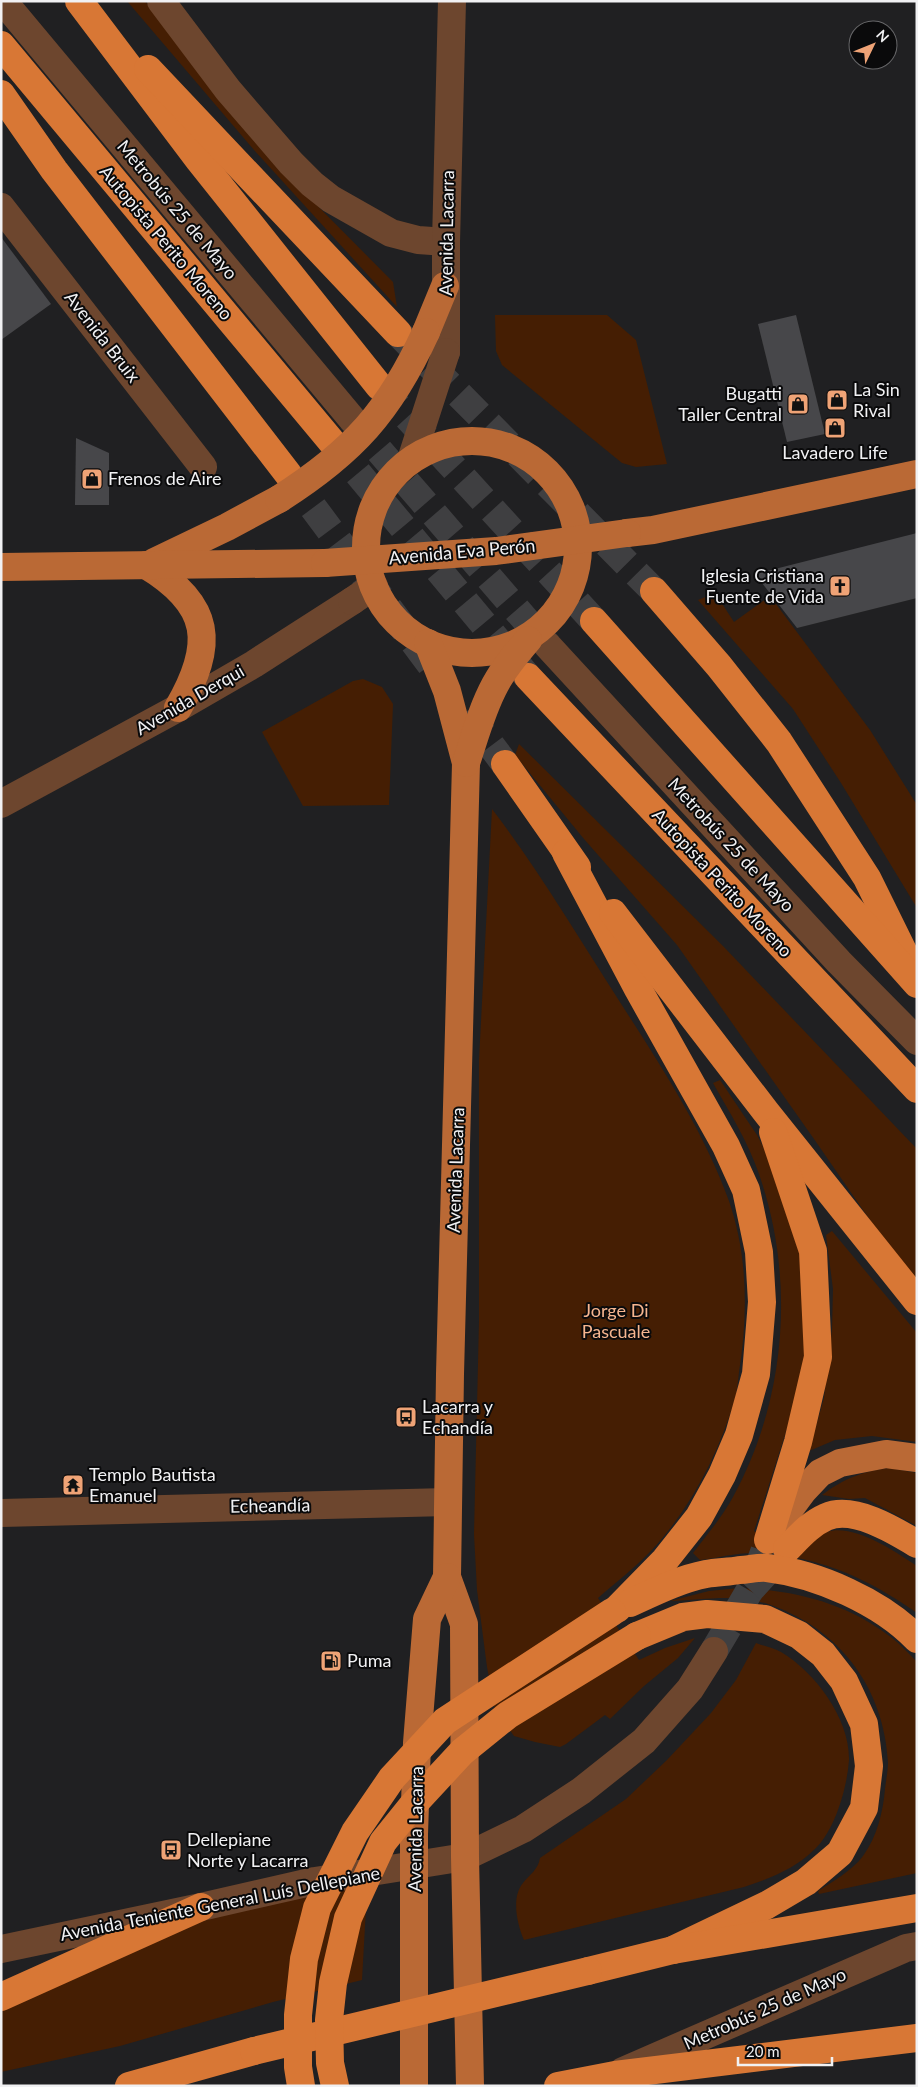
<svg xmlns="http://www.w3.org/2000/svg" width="918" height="2087" font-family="Lato,sans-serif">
  <rect width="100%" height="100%" fill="#202022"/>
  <g fill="#451e03">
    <polygon points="127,1 145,1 278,166 393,282 397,307 254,150"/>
    <polygon points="495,315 607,315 636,340 667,464 636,467 622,463 502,365 496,351"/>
    <polygon points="715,593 734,622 770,596 870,730 917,805 917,908 841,783 793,709 698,600"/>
    <polygon points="363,679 382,687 393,704 389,805 303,806 262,732 353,681"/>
    <polygon points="519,744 723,946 917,1149 917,1288 814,1139 677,945 584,839 515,755"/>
    <path d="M 492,809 C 538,869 577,935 618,999 C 659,1063 703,1129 729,1201 C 748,1256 748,1316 739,1372 C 738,1381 737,1391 735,1399 C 720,1448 697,1496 664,1536 C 645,1560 621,1578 598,1598 L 639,1660 L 665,1648 L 695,1638 L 678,1658 L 644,1686 L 610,1719 L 605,1715 L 566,1744 L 560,1747 L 535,1742 L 514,1736 L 495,1709 L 487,1667 L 477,1590 L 474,1534 L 479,1321 L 479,1060 Z"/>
    <path d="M 720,1080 L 757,1135 L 769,1158 L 798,1242 L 804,1288 L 807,1330 L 804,1360 L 792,1413 L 754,1531 L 795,1554 C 805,1544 814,1536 827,1532 C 853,1523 896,1552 917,1566 L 917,1613 C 867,1578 819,1556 757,1553 C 739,1552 718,1558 700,1560 L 693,1553 C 707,1535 722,1517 733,1497 C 786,1400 796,1280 759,1174 C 748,1142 730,1113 713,1083 Z"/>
    <polygon points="832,1231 917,1333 917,1442 872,1436 835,1440 809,1451 824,1398 832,1329 833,1289 826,1235"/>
    <path d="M 889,1468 L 917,1473 L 917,1526 L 865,1498 L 849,1499 L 822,1495 C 845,1478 861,1472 889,1468 Z"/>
    <path d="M 739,1588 C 795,1590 847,1603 892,1638 C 901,1645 909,1654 917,1662 L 917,1873 L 819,1894 L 818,1891 C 832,1882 853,1870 863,1856 C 877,1837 883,1812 885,1789 C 886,1780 888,1771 888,1762 C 884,1689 841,1630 771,1605 C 735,1593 706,1600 670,1601 L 709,1591 Z"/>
    <path d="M 756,1643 C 764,1646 773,1648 781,1652 C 815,1672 850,1719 849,1760 C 848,1774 845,1788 841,1801 C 836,1817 828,1836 816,1848 C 795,1869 771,1878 744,1887 L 524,1940 C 517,1924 511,1897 523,1883 C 530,1874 538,1870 540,1858 L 626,1799 L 667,1760 L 711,1713 L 736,1680 Z"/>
    <polygon points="346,1889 366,1908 362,1980 273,2002 120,2046 1,2072 1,2011 146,1941 253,1903"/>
  </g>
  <g fill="#47474a">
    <polygon points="1,237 51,304 1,340"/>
    <polygon points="796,315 825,434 787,442 758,324"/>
    <polygon points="76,438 109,453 109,505 75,505"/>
    <polygon points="917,533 917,598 797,628 755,574"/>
  </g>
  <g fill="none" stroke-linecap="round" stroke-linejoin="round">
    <g stroke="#3f3f41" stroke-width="28" stroke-dasharray="28 14" stroke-linecap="butt">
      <polyline points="352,419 548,646"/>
      <polyline points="714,1651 750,1590 766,1547"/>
    </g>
    <g stroke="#3f3f41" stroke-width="28" stroke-dasharray="28 14" stroke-linecap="butt">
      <polyline points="400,335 654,591"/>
      <polyline points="379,386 594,621"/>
      <polyline points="331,441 527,676"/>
      <polyline points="288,474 437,673"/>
      <polyline points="466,712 505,764"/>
      <polyline points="750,1590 783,1554"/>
    </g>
    <g stroke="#6d462e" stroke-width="28">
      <polyline points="3,1 352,419"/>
      <polyline points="161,1 228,90 291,163 312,184 331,199 391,233 418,240 446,242"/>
      <polyline points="1,207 203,467"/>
      <polyline points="446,352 446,242 452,1"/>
      <polyline points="548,646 839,962 917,1041"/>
      <polyline points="1,804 178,708 254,664 352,601"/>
      <polyline points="1,1513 448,1502"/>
      <polyline points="1,1949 201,1907 315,1881 465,1857 523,1829 581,1791 644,1741 690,1689 714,1651"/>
      <polyline points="623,2071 906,1948 917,1946"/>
    </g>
    <g stroke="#ba6935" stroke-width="28">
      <polyline points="426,332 445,286"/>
      <polyline points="627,533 653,530 917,474"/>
      <polyline points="154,562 227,527 279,499"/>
      <path d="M 146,565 C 212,605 215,644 178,708"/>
      <polyline points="1,567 325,563"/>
      <polyline points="466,763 450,1374 447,1577 464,1624 465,1857 470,2086"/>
      <polyline points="771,1534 803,1491 820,1473 840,1463 886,1454 917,1458"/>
      <polyline points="414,2086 414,1834 417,1743 427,1619 447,1577"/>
    </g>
    <g stroke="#d87735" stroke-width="28">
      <polyline points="79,1 199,160 379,386"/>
      <polyline points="1,45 331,441"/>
      <polyline points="148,69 398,333"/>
      <polyline points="1,94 54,170 288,474"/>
      <polyline points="654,591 719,666 779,742 867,878 907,959"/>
      <polyline points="594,621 917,984"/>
      <polyline points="528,677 917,1089"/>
      <polyline points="505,764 577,867"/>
      <polyline points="566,853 638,989 726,1146 746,1190 759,1252 762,1302 756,1374 739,1435 722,1475 699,1517 665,1560 617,1609"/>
      <polyline points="613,913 766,1112 917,1301"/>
      <polyline points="768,1540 798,1442 818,1357 813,1251 773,1132"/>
      <path d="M 787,1549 C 799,1537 810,1524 826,1517 C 853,1505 894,1530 917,1544"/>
      <path d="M 630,1603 C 654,1592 680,1579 706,1574 C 717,1572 729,1572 740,1570 C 748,1570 758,1567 767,1568 C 818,1574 881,1602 917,1639"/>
      <polyline points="637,1636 683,1617 707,1614 765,1619 799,1635 823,1654 844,1681 864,1724 869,1766 864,1808 840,1853 806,1882 767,1905 673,1950"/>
      <polyline points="588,1971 673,1950 917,1908"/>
      <polyline points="1,1997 201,1907"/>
      <polyline points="129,2086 254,2051"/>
      <polyline points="558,2086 615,2075 917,2038"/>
    </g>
    <g stroke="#6d462e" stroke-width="28">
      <polyline points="411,460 446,352"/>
      <polyline points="352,601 374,586"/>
    </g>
    <g stroke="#ba6935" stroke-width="28">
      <circle cx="472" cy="547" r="106"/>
      <path d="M 279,499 C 353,452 390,411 426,332"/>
      <polyline points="325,563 496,551 627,533"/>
      <polyline points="428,643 447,691 466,763"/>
      <path d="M 466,763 C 475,736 482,709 495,685 C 504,668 516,654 528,640"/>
    </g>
    <g stroke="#d87735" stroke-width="28">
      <polyline points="254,2051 588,1971"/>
      <polyline points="301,2086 298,2067 298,2015 304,1959 317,1908 355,1832 392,1778 445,1721 612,1612"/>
      <polyline points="335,2086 330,2063 329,2020 333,1983 348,1918 383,1842 412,1806 462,1752 508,1715 637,1636"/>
    </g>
  </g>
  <defs>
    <g id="shop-square" transform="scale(1.125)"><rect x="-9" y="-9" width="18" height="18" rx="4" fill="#efa376" stroke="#0a0a0b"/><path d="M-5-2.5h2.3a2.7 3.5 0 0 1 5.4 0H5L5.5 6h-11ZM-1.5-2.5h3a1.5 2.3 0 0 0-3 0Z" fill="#111"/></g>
    <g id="church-square" transform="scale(1.125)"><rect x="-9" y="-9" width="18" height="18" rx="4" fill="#efa376" stroke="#0a0a0b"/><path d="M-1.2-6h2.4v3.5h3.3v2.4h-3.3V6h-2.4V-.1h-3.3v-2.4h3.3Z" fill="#111"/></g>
    <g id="bus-square" transform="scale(1.125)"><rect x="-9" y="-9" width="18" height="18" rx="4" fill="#efa376" stroke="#0a0a0b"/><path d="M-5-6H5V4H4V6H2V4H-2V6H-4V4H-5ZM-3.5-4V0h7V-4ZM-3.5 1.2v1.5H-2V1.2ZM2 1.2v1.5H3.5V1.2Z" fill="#111"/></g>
    <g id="temple-square" transform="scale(1.125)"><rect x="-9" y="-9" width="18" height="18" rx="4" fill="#efa376" stroke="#0a0a0b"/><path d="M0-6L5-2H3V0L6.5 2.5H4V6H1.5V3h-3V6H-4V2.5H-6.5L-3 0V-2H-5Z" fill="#111"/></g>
    <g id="fuel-square" transform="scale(1.125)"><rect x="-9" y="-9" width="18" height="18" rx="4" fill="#efa376" stroke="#0a0a0b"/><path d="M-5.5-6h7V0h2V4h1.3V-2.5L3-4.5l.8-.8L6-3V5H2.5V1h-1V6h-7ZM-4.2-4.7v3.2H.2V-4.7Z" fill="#111"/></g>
  </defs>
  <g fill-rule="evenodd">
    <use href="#shop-square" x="837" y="400"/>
    <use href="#shop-square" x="798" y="404"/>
    <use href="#shop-square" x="835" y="428"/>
    <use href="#shop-square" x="92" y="479"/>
    <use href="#church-square" x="840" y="586"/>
    <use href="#bus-square" x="406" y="1417"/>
    <use href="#temple-square" x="73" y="1485"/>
    <use href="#fuel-square" x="331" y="1661"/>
    <use href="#bus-square" x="171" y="1850"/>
  </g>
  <g text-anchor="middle" stroke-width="4" stroke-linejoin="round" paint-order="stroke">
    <g font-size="18" fill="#f1f1f3" stroke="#0a0a0b">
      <text transform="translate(177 210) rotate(50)" y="6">Metrobús 25 de Mayo</text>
      <text transform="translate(447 233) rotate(-89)" y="6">Avenida Lacarra</text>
      <text transform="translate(166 243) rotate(50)" y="6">Autopista Perito Moreno</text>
      <text transform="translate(102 337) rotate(52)" y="6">Avenida Bruix</text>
      <text transform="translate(462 552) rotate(-5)" y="6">Avenida Eva Perón</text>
      <text transform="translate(190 700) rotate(-30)" y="6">Avenida Derqui</text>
      <text transform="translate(731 845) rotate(47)" y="6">Metrobús 25 de Mayo</text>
      <text transform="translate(722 883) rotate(47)" y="6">Autopista Perito Moreno</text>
      <text transform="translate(456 1170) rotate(-88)" y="6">Avenida Lacarra</text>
      <text transform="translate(270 1506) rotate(-1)" y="6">Echeandía</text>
      <text transform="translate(416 1829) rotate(-89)" y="6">Avenida Lacarra</text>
      <text transform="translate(220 1904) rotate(-11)" y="6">Avenida Teniente General Luís Dellepiane</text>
      <text transform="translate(765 2009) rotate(-24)" y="6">Metrobús 25 de Mayo</text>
    </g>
    <g font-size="18" fill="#f1f1f3" stroke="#0a0a0b" text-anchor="start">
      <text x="853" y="396">La Sin<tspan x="853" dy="21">Rival</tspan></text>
      <text x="782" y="400" text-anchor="end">Bugatti<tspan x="782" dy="21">Taller Central</tspan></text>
      <text x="835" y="459" text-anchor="middle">Lavadero Life</text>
      <text x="108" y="485">Frenos de Aire</text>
      <text x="824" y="582" text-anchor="end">Iglesia Cristiana<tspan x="824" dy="21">Fuente de Vida</tspan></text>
      <text x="422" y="1413">Lacarra y<tspan x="422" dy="21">Echandía</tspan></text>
      <text x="89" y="1481">Templo Bautista<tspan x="89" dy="21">Emanuel</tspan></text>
      <text x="347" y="1667">Puma</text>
      <text x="187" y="1846">Dellepiane<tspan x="187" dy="21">Norte y Lacarra</tspan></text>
    </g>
    <g font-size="18" fill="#f6b58f" stroke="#0a0a0b">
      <text x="616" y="1317">Jorge Di<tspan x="616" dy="21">Pascuale</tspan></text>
    </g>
  </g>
  <rect width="918" height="2087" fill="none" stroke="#f1f1f3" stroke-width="5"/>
  <g transform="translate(873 45) rotate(47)"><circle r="24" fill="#0a0a0b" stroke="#666668"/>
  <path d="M0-4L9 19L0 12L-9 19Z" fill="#efa376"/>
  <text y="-8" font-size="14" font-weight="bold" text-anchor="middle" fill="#f1f1f3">N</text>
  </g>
  <path d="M738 2057v8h94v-8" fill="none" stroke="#f1f1f3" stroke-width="2.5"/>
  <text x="746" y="2057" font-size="15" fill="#f1f1f3" stroke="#0a0a0b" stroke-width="4" paint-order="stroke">20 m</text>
</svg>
